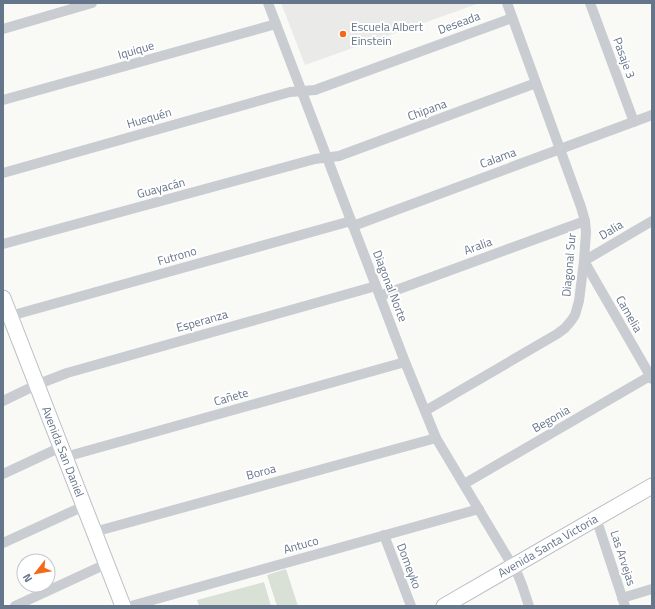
<svg xmlns="http://www.w3.org/2000/svg" width="655" height="609" font-family="'Titillium Web',sans-serif">
  <rect width="100%" height="100%" fill="#f9f9f6"/>
  <polygon fill="#eaeae9" points="281,3 480,3 305,65"/>
  <g fill="#d9e1d7">
    <polygon points="286,569 298,606 277,606 267,575"/>
    <polygon points="264,582 271,606 199,606 197,600"/>
  </g>
  <g fill="none" stroke-linecap="round" stroke-linejoin="round">
    <g stroke="#bbbfc5" stroke-width="17">
      <g id="secondary">
        <path id="s1" d="M 3,298 L 123,606"/>
        <path id="s2" d="M 444,606 L 652,486"/>
      </g>
    </g>
    <g stroke="#c9ccd0" stroke-width="10">
      <polyline points="268,3 405,362 436,438 518,575 522,585 529,606"/>
      <polyline points="590,3 634,122"/>
      <polyline points="3,29 92,3"/>
      <polyline points="3,100 276,24"/>
      <polyline points="3,173 290,92 315,90 512,18"/>
      <polyline points="652,221 584,261 652,379"/>
      <polyline points="353,226 652,115"/>
      <polyline points="3,244 315,159 339,156 536,83"/>
      <polyline points="380,296 585,221"/>
      <polyline points="10,316 351,221"/>
      <polyline points="3,401 36,385 67,373 376,286"/>
      <polyline points="425,411 557,334 565,328 571,321 575,315 579,301 584,261 586,232 585,221 581,207 507,3"/>
      <polyline points="65,457 405,362"/>
      <polyline points="3,474 61,447"/>
      <polyline points="464,484 650,376"/>
      <polyline points="596,518 625,606"/>
      <polyline points="94,532 436,438"/>
      <polyline points="384,535 411,606"/>
      <polyline points="3,543 84,506"/>
      <polyline points="622,598 652,589"/>
      <polyline points="15,606 106,564"/>
      <polyline points="131,606 479,509"/>
    </g>
    <use href="#secondary" stroke="#fff" stroke-width="15"/>
  </g>
  <circle fill="#f4681b" stroke="#fff" stroke-width="1.5" cx="343" cy="34" r="4"/>
  <g text-anchor="middle" stroke-width="4" stroke-linejoin="round" paint-order="stroke">
    <g font-size="12" fill="#65758a" stroke="#fff">
      <text transform="translate(459 23) rotate(-20)" y="4">Deseada</text>
      <text transform="translate(136 50) rotate(-16)" y="4">Iquique</text>
      <text transform="translate(624 58) rotate(70)" y="4">Pasaje 3</text>
      <text transform="translate(427 110) rotate(-20)" y="4">Chipana</text>
      <text transform="translate(149 118) rotate(-16)" y="4">Huequén</text>
      <text transform="translate(498 158) rotate(-20)" y="4">Calama</text>
      <text transform="translate(161 188) rotate(-15)" y="4">Guayacán</text>
      <text transform="translate(611 230) rotate(-31)" y="4">Dalia</text>
      <text transform="translate(478 246) rotate(-20)" y="4">Aralia</text>
      <text transform="translate(177 256) rotate(-16)" y="4">Futrono</text>
      <text transform="translate(569 265) rotate(-85)" y="4">Diagonal Sur</text>
      <text transform="translate(390 286) rotate(69)" y="4">Diagonal Norte</text>
      <text transform="translate(629 314) rotate(60)" y="4">Camelia</text>
      <text transform="translate(202 321) rotate(-16)" y="4">Esperanza</text>
      <text transform="translate(231 397) rotate(-16)" y="4">Cañete</text>
      <text transform="translate(551 419) rotate(-30)" y="4">Begonia</text>
      <text dy="4" stroke="none"><textPath href="#s1" startOffset="165">Avenida San Daniel</textPath></text>
      <text transform="translate(261 472) rotate(-15)" y="4">Boroa</text>
      <text transform="translate(301 545) rotate(-16)" y="4">Antuco</text>
      <text dy="4" stroke="none"><textPath href="#s2" startOffset="120">Avenida Santa Victoria</textPath></text>
      <text transform="translate(623 558) rotate(72)" y="4">Las Arvejas</text>
      <text transform="translate(409 566) rotate(69)" y="4">Domeyko</text>
    </g>
    <g font-size="12" fill="#65758a" stroke="#fff" text-anchor="start">
      <text x="351" y="31">Escuela Albert<tspan x="351" dy="14">Einstein</tspan></text>
    </g>
  </g>
  <rect width="655" height="609" fill="none" stroke="#65758a" stroke-width="8"/>
  <g transform="translate(36 573) rotate(239)"><circle r="19" fill="#ffffff" stroke="#c1c8d0"/>
  <path d="M0-3L7 15L0 10L-7 15Z" fill="#f4681b"/>
  <text y="-6" font-size="11" font-weight="bold" text-anchor="middle" fill="#65758a">N</text>
  </g>
</svg>
